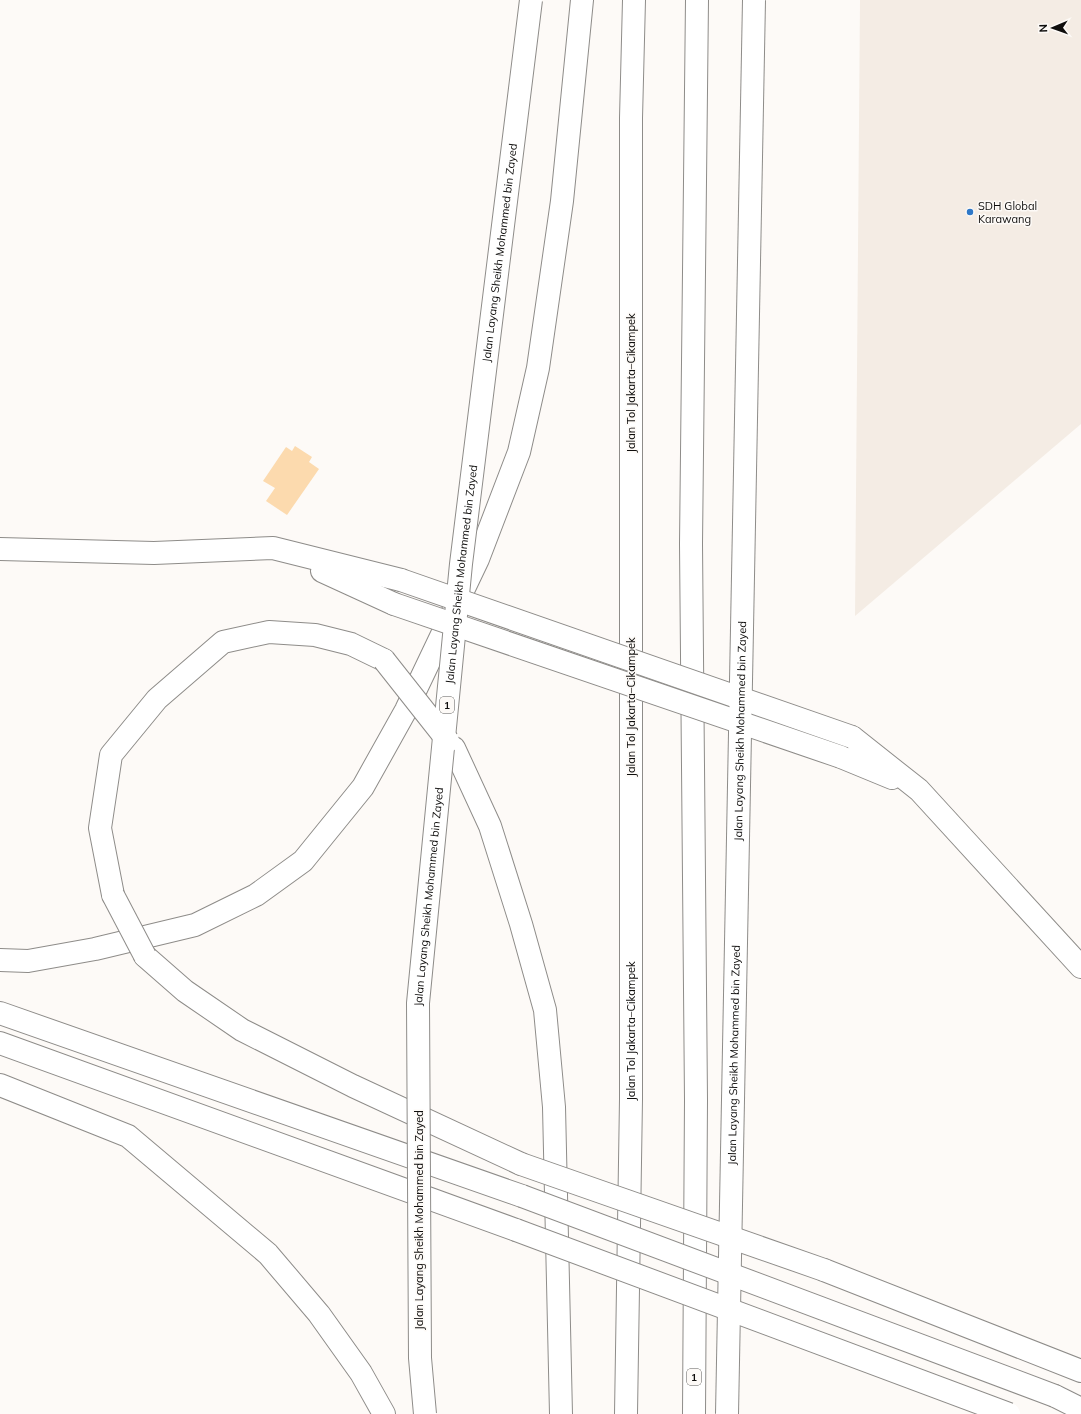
<svg xmlns="http://www.w3.org/2000/svg" width="1081" height="1414" font-family="Mulish,sans-serif">
  <rect width="100%" height="100%" fill="#fdfaf7"/>
  <polygon fill="#f4ece4" points="860,0 1081,0 1081,424 855,616"/>
  <polygon fill="#fcdaae" points="295,446 312,457 309,462 319,469 287,515 266,501 275,488 263,481 286,447 292,451"/>
  <g fill="none" stroke-linecap="round" stroke-linejoin="round">
    <g stroke="#8e8c89" stroke-width="24">
      <g id="secondary">
        <polyline points="0,549 154,553 273,548 401,580"/>
        <polyline points="322,571 394,604"/>
        <polyline points="852,737 919,790 1081,967"/>
        <polyline points="841,757 892,778"/>
      </g>
    </g>
    <g stroke="#8e8c89" stroke-width="24">
      <g id="highway">
        <polyline points="454,748 490,826 521,924 545,1010 554,1107 561,1414"/>
        <polyline points="113,895 100,828 111,755 157,699 223,642 269,632 315,635 351,644 384,660"/>
        <polyline points="145,956 185,991 242,1030 353,1086 521,1164"/>
        <polyline points="0,960 28,961 95,949 195,925 256,895 303,861 363,787 406,710 478,559 519,452 538,368 562,201 582,0"/>
        <polyline points="0,1013 522,1196"/>
        <polyline points="0,1043 516,1230"/>
        <polyline points="0,1085 128,1136 268,1254 319,1314 361,1373 384,1414"/>
        <polyline points="824,1270 1081,1371"/>
        <polyline points="1055,1396 1081,1409"/>
        <path id="s1" d="M 626,1414 L 631,1099 L 631,118 L 634,0"/>
        <polyline points="694,1414 696,1100 691,544 697,0"/>
      </g>
    </g>
    <use href="#secondary" stroke="#fff" stroke-width="22"/>
    <use href="#highway" stroke="#fff" stroke-width="22"/>
    <g stroke="#8e8c89" stroke-width="24" stroke-linecap="butt">
      <g id="secondary-bridge">
        <polyline points="401,580 852,737"/>
        <polyline points="394,604 841,757"/>
      </g>
    </g>
    <g stroke="#8e8c89" stroke-width="24" stroke-linecap="butt">
      <g id="highway-bridge">
        <polyline points="384,660 448,741"/>
        <polyline points="113,895 145,956"/>
        <polyline points="521,1164 824,1270"/>
        <polyline points="522,1196 1055,1396"/>
        <polyline points="516,1230 1009,1414"/>
        <path id="s2" d="M 425,1414 L 420,1358 L 418,1003 L 461,564 L 531,0"/>
        <path id="s3" d="M 727,1414 L 754,0"/>
      </g>
    </g>
    <use href="#secondary-bridge" stroke="#fff" stroke-width="22"/>
    <use href="#highway-bridge" stroke="#fff" stroke-width="22"/>
  </g>
  <circle fill="#2e78c8" stroke="#fdfaf7" stroke-width="1.5" cx="970" cy="212" r="4"/>
  <g text-anchor="middle" stroke-width="3" stroke-linejoin="round" paint-order="stroke">
    <g fill="#fdfaf7" stroke="#565553" stroke-width="1">
      <rect x="440" y="697" width="14" height="16" rx="3"/>
      <rect x="687" y="1369" width="14" height="16" rx="3"/>
    </g>
    <g font-size="10" font-weight="bold" fill="#0f0e0d">
      <text x="447" y="709">1</text>
      <text x="694" y="1381">1</text>
    </g>
    <g font-size="11" fill="#0f0e0d" stroke="#fdfaf7" text-anchor="start">
      <text x="978" y="210">SDH Global<tspan x="978" dy="13">Karawang</tspan></text>
    </g>
    <g font-size="11" fill="#0f0e0d" stroke="#fdfaf7">
      <text dy="4" stroke="none"><textPath href="#s2" startOffset="1166">Jalan Layang Sheikh Mohammed bin Zayed</textPath></text>
      <text transform="translate(631 383) rotate(-90)" y="4">Jalan Tol Jakarta–Cikampek</text>
      <text dy="4" stroke="none"><textPath href="#s2" startOffset="842">Jalan Layang Sheikh Mohammed bin Zayed</textPath></text>
      <text transform="translate(631 707) rotate(-90)" y="4">Jalan Tol Jakarta–Cikampek</text>
      <text dy="4" stroke="none"><textPath href="#s3" startOffset="683">Jalan Layang Sheikh Mohammed bin Zayed</textPath></text>
      <text dy="4" stroke="none"><textPath href="#s2" startOffset="518">Jalan Layang Sheikh Mohammed bin Zayed</textPath></text>
      <text dy="4" stroke="none"><textPath href="#s1" startOffset="383">Jalan Tol Jakarta–Cikampek</textPath></text>
      <text dy="4" stroke="none"><textPath href="#s3" startOffset="359">Jalan Layang Sheikh Mohammed bin Zayed</textPath></text>
      <text transform="translate(419 1220) rotate(-90)" y="4">Jalan Layang Sheikh Mohammed bin Zayed</text>
    </g>
  </g>
  <g transform="translate(1053 28) rotate(268)" stroke="#fdfaf7" stroke-width="3" paint-order="stroke">
  <path d="M0-3L7 15L0 10L-7 15Z" fill="#0f0e0d"/>
  <text y="-6" font-size="11" font-weight="bold" text-anchor="middle" fill="#0f0e0d">N</text>
  </g>
</svg>
